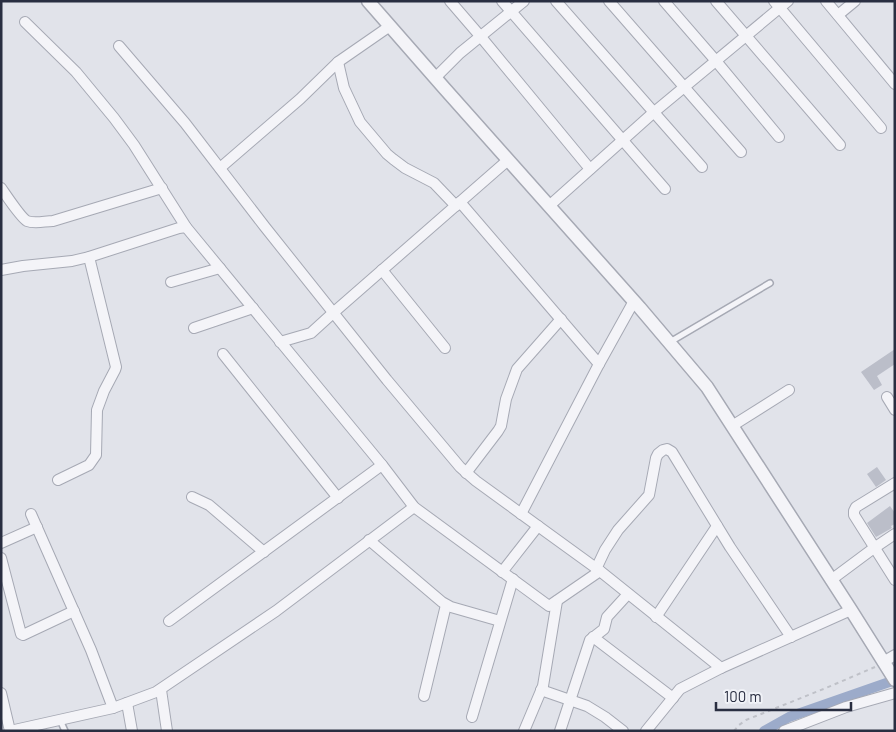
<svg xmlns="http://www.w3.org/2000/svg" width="896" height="732" font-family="Barlow,sans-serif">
  <rect width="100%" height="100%" fill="#e1e3ea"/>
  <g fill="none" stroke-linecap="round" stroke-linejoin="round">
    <polyline stroke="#9cabca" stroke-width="10" points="764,731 789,717 895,680"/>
  </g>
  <g fill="#bbbec9">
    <polygon points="895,349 895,364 877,376 882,385 874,390 861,372"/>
    <polygon points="877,467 886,480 876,487 867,474"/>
    <polygon points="890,506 895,513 895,524 891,526 892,528 876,537 867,523"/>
  </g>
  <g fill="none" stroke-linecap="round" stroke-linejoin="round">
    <g stroke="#a6a9b4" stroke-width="8">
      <g id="service">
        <polyline points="670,342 770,283"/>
        <polyline points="60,720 65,731"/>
      </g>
    </g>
    <g stroke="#a6a9b4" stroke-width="12">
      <g id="minor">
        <polyline points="450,1 481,37 590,169"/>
        <polyline points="502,1 665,189"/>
        <polyline points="556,1 702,167"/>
        <polyline points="609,1 741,152"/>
        <polyline points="664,1 716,61 779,137"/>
        <polyline points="716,1 840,145"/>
        <polyline points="774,1 881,128"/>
        <polyline points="826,1 895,84"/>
        <polyline points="838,15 855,1"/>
        <polyline points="25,22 76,72 114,118 134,145 186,227 382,465 414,507 549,606 600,571 721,668 851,610"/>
        <polyline points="119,46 185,123 265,227 387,380 460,467 476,481 600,571"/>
        <polyline points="338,62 344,88 360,122 387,154 393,159 405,168 434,183 456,206"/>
        <polyline points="435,78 460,53 524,1"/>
        <polyline points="220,168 300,99 338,62 390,26"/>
        <path d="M 1,188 C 6,195 21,218 27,221 C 35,224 45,221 53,221 L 162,188"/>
        <polyline points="460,202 599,364"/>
        <polyline points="549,206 653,113 788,1"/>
        <polyline points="1,270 23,266 72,261 89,257 179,228 186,227"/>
        <polyline points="382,270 445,348"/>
        <polyline points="171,282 220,268"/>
        <polyline points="194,328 253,308"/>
        <polyline points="280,342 311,333 333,313 508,160"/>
        <polyline points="223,354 338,498"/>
        <polyline points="887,397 895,410"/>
        <polyline points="732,426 789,390"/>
        <polyline points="466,473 498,431 501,426 506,399 517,369 561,319"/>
        <polyline points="58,480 89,465 96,455 97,410 104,391 115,370 116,367 89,257"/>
        <polyline points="895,483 856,507 854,511 854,515 895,580"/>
        <polyline points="192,497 209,505 264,552"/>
        <polyline points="31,514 91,650 113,708"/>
        <polyline points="521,514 599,364 634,301"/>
        <polyline points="369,540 442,602 451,607 500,621"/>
        <polyline points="1,543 37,527"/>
        <polyline points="1,558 21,634 23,635 74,611"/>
        <polyline points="596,569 605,550 618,530 649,495 656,458 658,454 663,450 667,449 672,452 730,547 791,637"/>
        <polyline points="502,572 538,526"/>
        <polyline points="831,580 874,548 895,534"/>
        <polyline points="656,617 717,526"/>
        <polyline points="169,621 382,465"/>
        <polyline points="593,637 673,698"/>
        <polyline points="883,662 895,655"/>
        <polyline points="161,690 167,731"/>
        <polyline points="541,690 587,706 605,717 623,731"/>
        <polyline points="1,693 10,731"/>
        <polyline points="424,696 446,605"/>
        <polyline points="127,703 132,731"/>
        <polyline points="472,717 513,579"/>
        <polyline points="10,731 113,708 156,692 276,611 414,507"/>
        <polyline points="524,731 543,686 557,601"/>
        <polyline points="560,731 590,640 604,629 607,617 628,594"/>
        <polyline points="646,731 680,689 721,668"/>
        <polyline points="784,731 846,707 895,693"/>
      </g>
    </g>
    <g stroke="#a6a9b4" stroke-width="15">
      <polyline id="tertiary" points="368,1 445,89 640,308 707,387 851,610 895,680"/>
    </g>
    <polyline stroke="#bfc1c8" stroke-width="2" stroke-dasharray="4 4" stroke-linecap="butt" points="734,731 739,725 746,720 826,688 875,667"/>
    <use href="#service" stroke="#f4f4f8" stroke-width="5"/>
    <use href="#minor" stroke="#f4f4f8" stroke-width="10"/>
    <use href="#tertiary" stroke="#f4f4f8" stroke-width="12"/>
  </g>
  <rect width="896" height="732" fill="none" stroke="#292e41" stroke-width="5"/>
  <path d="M716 702v8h135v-8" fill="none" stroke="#292e41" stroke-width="2.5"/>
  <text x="724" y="702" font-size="15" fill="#292e41" stroke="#f0f2f7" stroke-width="4" paint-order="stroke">100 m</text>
</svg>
